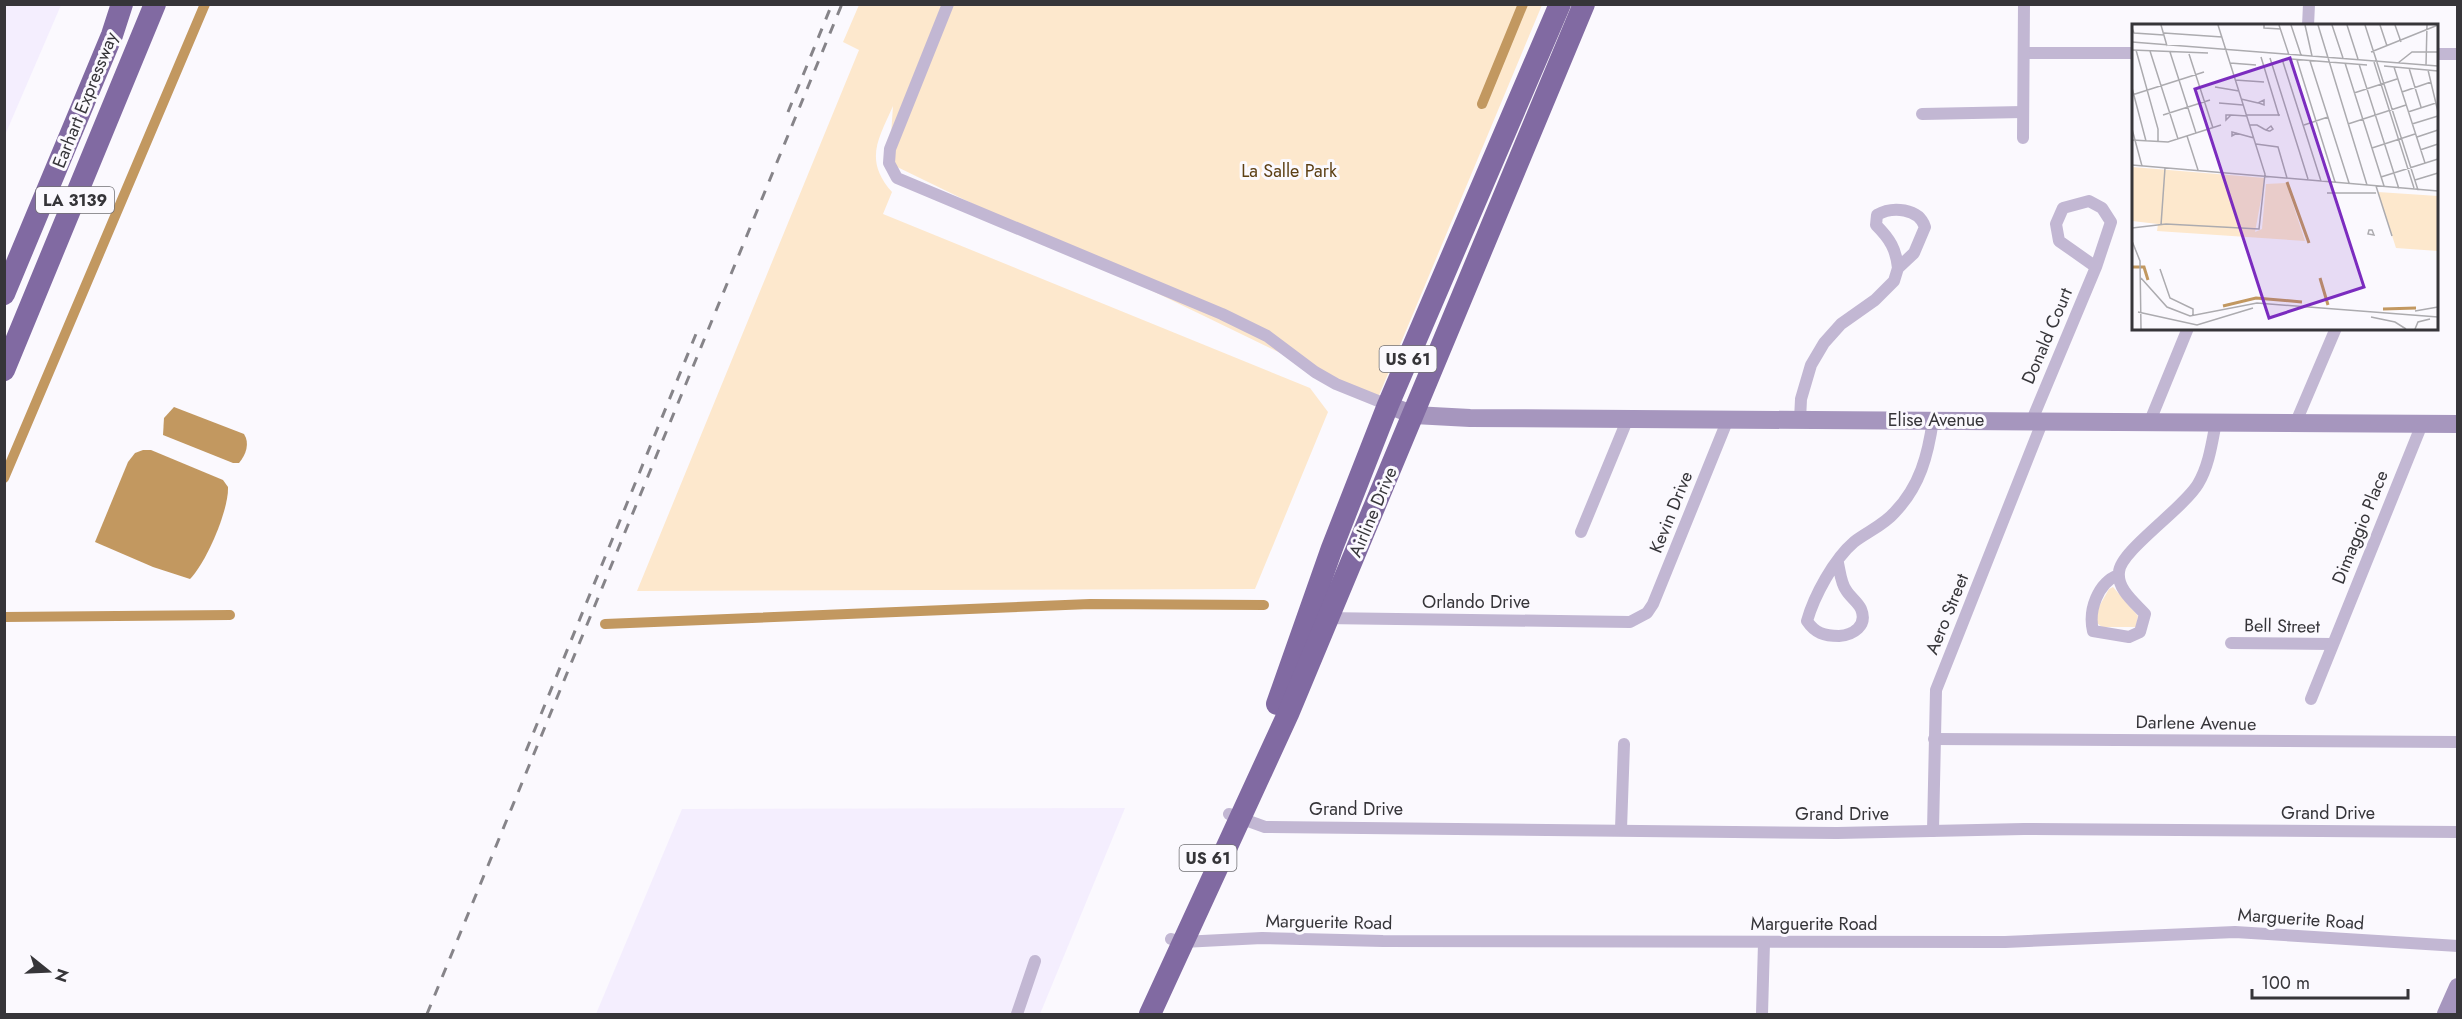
<svg xmlns="http://www.w3.org/2000/svg" width="2462" height="1019" font-family="Jost,sans-serif">
  <rect width="100%" height="100%" fill="#fbf9fe"/>
  <g fill="#f4eefe">
    <polygon points="5,4 61,5 5,135 4,5"/>
    <polygon points="1125,808 1040,1014 596,1014 682,809"/>
  </g>
  <g fill="#fde8cd">
    <path d="M 859,5 L 1542,5 L 1377,400 L 889,163 L 893,106 C 878,140 864,160 892,192 L 883,214 L 1310,388 L 1328,412 L 1255,589 L 637,591 L 859,50 L 843,42 Z"/>
    <polygon points="2113,587 2138,616 2136,627 2102,627 2097,623 2096,612 2109,589"/>
  </g>
  <g fill="#c29860">
    <path d="M 174,407 L 244,434 C 250,443 246,455 239,463 L 233,463 L 163,435 L 164,418 Z"/>
    <path d="M 143,450 L 151,450 L 223,480 L 228,487 C 229,510 206,563 190,579 L 153,567 L 95,542 L 128,462 L 135,453 Z"/>
  </g>
  <g fill="none" stroke-linecap="round" stroke-linejoin="round">
    <g stroke="#c29860" stroke-width="10">
      <polyline points="1482,104 1523,4"/>
      <polyline points="4,478 205,4"/>
      <polyline points="4,617 230,615"/>
      <polyline points="605,624 1090,604 1264,605"/>
    </g>
    <g stroke="#c2b7d3" stroke-width="12">
      <polyline points="948,4 890,149 889,163 897,178 1222,314 1267,336 1315,372 1336,384 1388,405"/>
      <polyline points="2308,26 2309,4"/>
      <polyline points="2024,53 2134,53"/>
      <polyline points="2436,54 2458,54"/>
      <polyline points="1922,114 2023,112"/>
      <polyline points="2023,138 2024,4"/>
      <path d="M 1800,420 L 1801,399 L 1811,365 L 1824,343 L 1841,324 L 1875,300 L 1894,281 L 1898,268 L 1914,253 L 1925,227 C 1919,208 1892,206 1877,215 L 1876,225 C 1890,239 1896,249 1898,268"/>
      <polyline points="2032,420 2096,267 2111,222 2102,208 2089,201 2063,208 2056,224 2059,241 2096,267"/>
      <polyline points="2150,421 2188,328"/>
      <polyline points="2296,422 2336,328"/>
      <polyline points="1581,532 1628,418"/>
      <path d="M 1838,563 C 1840,572 1841,583 1846,590 C 1850,597 1858,602 1861,609 C 1868,626 1853,635 1839,636 C 1824,636 1815,633 1807,621 C 1814,596 1834,559 1854,542 C 1867,532 1884,525 1895,512 C 1920,486 1928,455 1933,420"/>
      <path d="M 2118,575 C 2098,583 2088,610 2093,631 L 2129,637 L 2140,632 L 2145,614 C 2134,602 2117,589 2119,572 C 2120,551 2183,509 2198,484 C 2209,466 2212,442 2216,422"/>
      <polyline points="1323,618 1630,622 1647,613 1653,604 1728,419"/>
      <polyline points="2231,643 2332,644"/>
      <polyline points="2311,699 2422,424"/>
      <polyline points="1934,739 2458,742"/>
      <polyline points="1229,814 1265,827 1837,833 2024,829 2458,832"/>
      <polyline points="1621,829 1624,744"/>
      <polyline points="1933,831 1936,690 2043,420"/>
      <polyline points="1171,939 1182,942 1262,938 1383,941 2005,942 2235,932 2458,946"/>
      <polyline points="1017,1014 1035,961"/>
      <polyline points="1762,1014 1764,943"/>
    </g>
    <g stroke="#a696be" stroke-width="18">
      <polyline points="1388,405 1414,415 1470,418 2458,424"/>
      <polyline points="2446,1014 2458,987"/>
    </g>
    <g stroke="#816aa2" stroke-width="22">
      <polyline points="4,294 112,35 122,4"/>
      <polyline points="4,370 155,4"/>
      <polyline points="1277,704 1332,548 1388,405 1560,4"/>
      <polyline points="1150,1014 1288,714 1584,4"/>
    </g>
    <g stroke="#868489" stroke-width="3" stroke-dasharray="10 10" stroke-linecap="butt">
      <polyline points="788,112 832,4"/>
      <polyline points="526,751 696,334"/>
      <polyline points="427,1014 842,4"/>
    </g>
  </g>
  <g text-anchor="middle" stroke-width="6" stroke-linejoin="round" paint-order="stroke">
    <g fill="#fbf9fe" stroke="#717074" stroke-width="1.5">
      <rect x="36" y="187" width="78" height="26" rx="4.5"/>
      <rect x="1379.5" y="346" width="57" height="26" rx="4.5"/>
      <rect x="1179.5" y="845" width="57" height="26" rx="4.5"/>
    </g>
    <g font-size="16" font-weight="bold" fill="#363539">
      <text x="75" y="206">LA 3139</text>
      <text x="1408" y="365">US 61</text>
      <text x="1208" y="864">US 61</text>
    </g>
    <g font-size="18" fill="#363539" stroke="#fbf9fe">
      <text transform="translate(85 100) rotate(-68)" y="6">Earhart Expressway</text>
      <text transform="translate(2047 336) rotate(-67)" y="6">Donald Court</text>
      <text x="1936" y="426">Elise Avenue</text>
      <text transform="translate(1373 512) rotate(-67)" y="6">Airline Drive</text>
      <text transform="translate(1671 512) rotate(-68)" y="6">Kevin Drive</text>
      <text transform="translate(2360 527) rotate(-68)" y="6">Dimaggio Place</text>
      <text x="1476" y="608">Orlando Drive</text>
      <text transform="translate(1947 614) rotate(-68)" y="6">Aero Street</text>
      <text transform="translate(2282 626) rotate(1)" y="6">Bell Street</text>
      <text transform="translate(2196 723) rotate(1)" y="6">Darlene Avenue</text>
      <text x="1356" y="815">Grand Drive</text>
      <text x="2328" y="819">Grand Drive</text>
      <text x="1842" y="820">Grand Drive</text>
      <text transform="translate(2301 919) rotate(4)" y="6">Marguerite Road</text>
      <text transform="translate(1329 922) rotate(1)" y="6">Marguerite Road</text>
      <text x="1814" y="930">Marguerite Road</text>
    </g>
    <g font-size="18" fill="#5c3f13" stroke="#fbf9fe">
      <text x="1289" y="177">La Salle Park</text>
    </g>
  </g>
  <g transform="translate(2132 24)">
    <rect width="306" height="306" fill="#fbf9fe"/>
    <path d="M 0,143 L 133,154 L 123,208 L 130,205 L 134,160 L 154,159 L 173,217 L 25,207 L 26,200 L 0,197 ZM 246,168 L 306,172 L 306,227 L 264,224 Z" fill="#fde8cd"/>
    <path fill="none" stroke="#c29860" stroke-width="3" d="M 155,158 L 177,219M 0,243 L 12,243 L 16,256M 188,254 L 196,281M 91,282 L 124,274 L 170,278M 251,285 L 284,284"/>
    <path fill="none" stroke="#acabaf" stroke-width="1.5" d="M 29,1 L 35,22M 132,1 L 132,4 L 149,5M 147,1 L 157,31M 159,1 L 169,31M 173,1 L 180,32M 186,1 L 235,161M 200,1 L 211,34M 215,1 L 226,35M 233,1 L 286,166M 248,1 L 255,22M 263,1 L 269,18M 0,4 L 2,9 L 32,11M 32,9 L 90,13M 0,18 L 306,42M 0,26 L 76,29M 4,26 L 26,105 L 26,118M 18,27 L 46,115M 38,28 L 64,109M 239,28 L 306,1M 57,30 L 81,104M 129,33 L 147,92M 138,34 L 176,155M 150,35 L 189,157M 159,35 L 235,41M 165,36 L 203,158M 178,37 L 217,159M 242,38 L 282,164M 98,39 L 124,41M 213,39 L 252,162M 266,39 L 280,28 L 306,28M 227,40 L 267,165M 294,41 L 295,1M 252,42 L 306,47M 262,43 L 293,139M 277,44 L 289,83M 296,46 L 306,88M 103,56 L 132,58M 83,63 L 107,67M 0,64 L 14,117M 270,68 L 299,58M 222,69 L 265,55M 0,71 L 72,48M 109,75 L 126,79 L 132,76 L 132,81 L 127,79M 87,79 L 111,81M 276,88 L 304,79M 31,91 L 78,76M 99,91 L 94,96 L 94,91 L 99,91 L 115,92M 114,91 L 148,91M 216,100 L 274,81M 280,100 L 306,92M 118,101 L 125,101 L 132,105 L 134,106 L 137,107 L 138,107 L 141,105 L 139,102 L 134,106M 172,101 L 196,93M 0,105 L 10,142M 105,109 L 100,112 L 100,108 L 122,114M 55,112 L 66,146M 285,113 L 306,106M 0,116 L 36,118 L 89,101M 124,120 L 146,123 L 155,154M 240,124 L 283,110M 288,126 L 306,120M 0,141 L 306,167M 249,153 L 306,135M 283,156 L 306,149M 244,162 L 260,212M 195,169 L 244,169M 29,201 L 33,144M 0,204 L 34,200 L 127,205 L 133,150 L 86,1M 237,206 L 240,206 L 242,211 L 236,210 ZM 0,217 L 8,237 L 9,305M 28,245 L 38,274 L 61,285 L 61,291M 9,254 L 35,283 L 58,292 L 125,279 L 306,293M 283,287 L 306,283M 6,288 L 65,301 L 121,284M 239,293 L 263,298 L 274,305M 283,305 L 286,298 L 298,295"/>
    <path fill="#7b2cbf" fill-opacity="0.15" stroke="#7b2cbf" stroke-width="3" d="M 158,34 L 232,263 L 137,294 L 63,65 Z"/>
    <rect width="306" height="306" fill="none" stroke="#363539" stroke-width="3"/>
  </g>
  <rect width="2462" height="1019" fill="none" stroke="#363539" stroke-width="12"/>
  <g transform="translate(48 971) rotate(108)" stroke="#fbf9fe" stroke-width="4.5" paint-order="stroke">
  <path d="M0-4.5L10 22L0 15L-10 22Z" fill="#363539"/>
  <text y="-9" font-size="16" font-weight="bold" text-anchor="middle" fill="#363539">N</text>
  </g>
  <path d="M2252 989v9h156v-9" fill="none" stroke="#363539" stroke-width="3"/>
  <text x="2261" y="989" font-size="18" fill="#363539" stroke="#fbf9fe" stroke-width="4.5" paint-order="stroke">100 m</text>
</svg>
